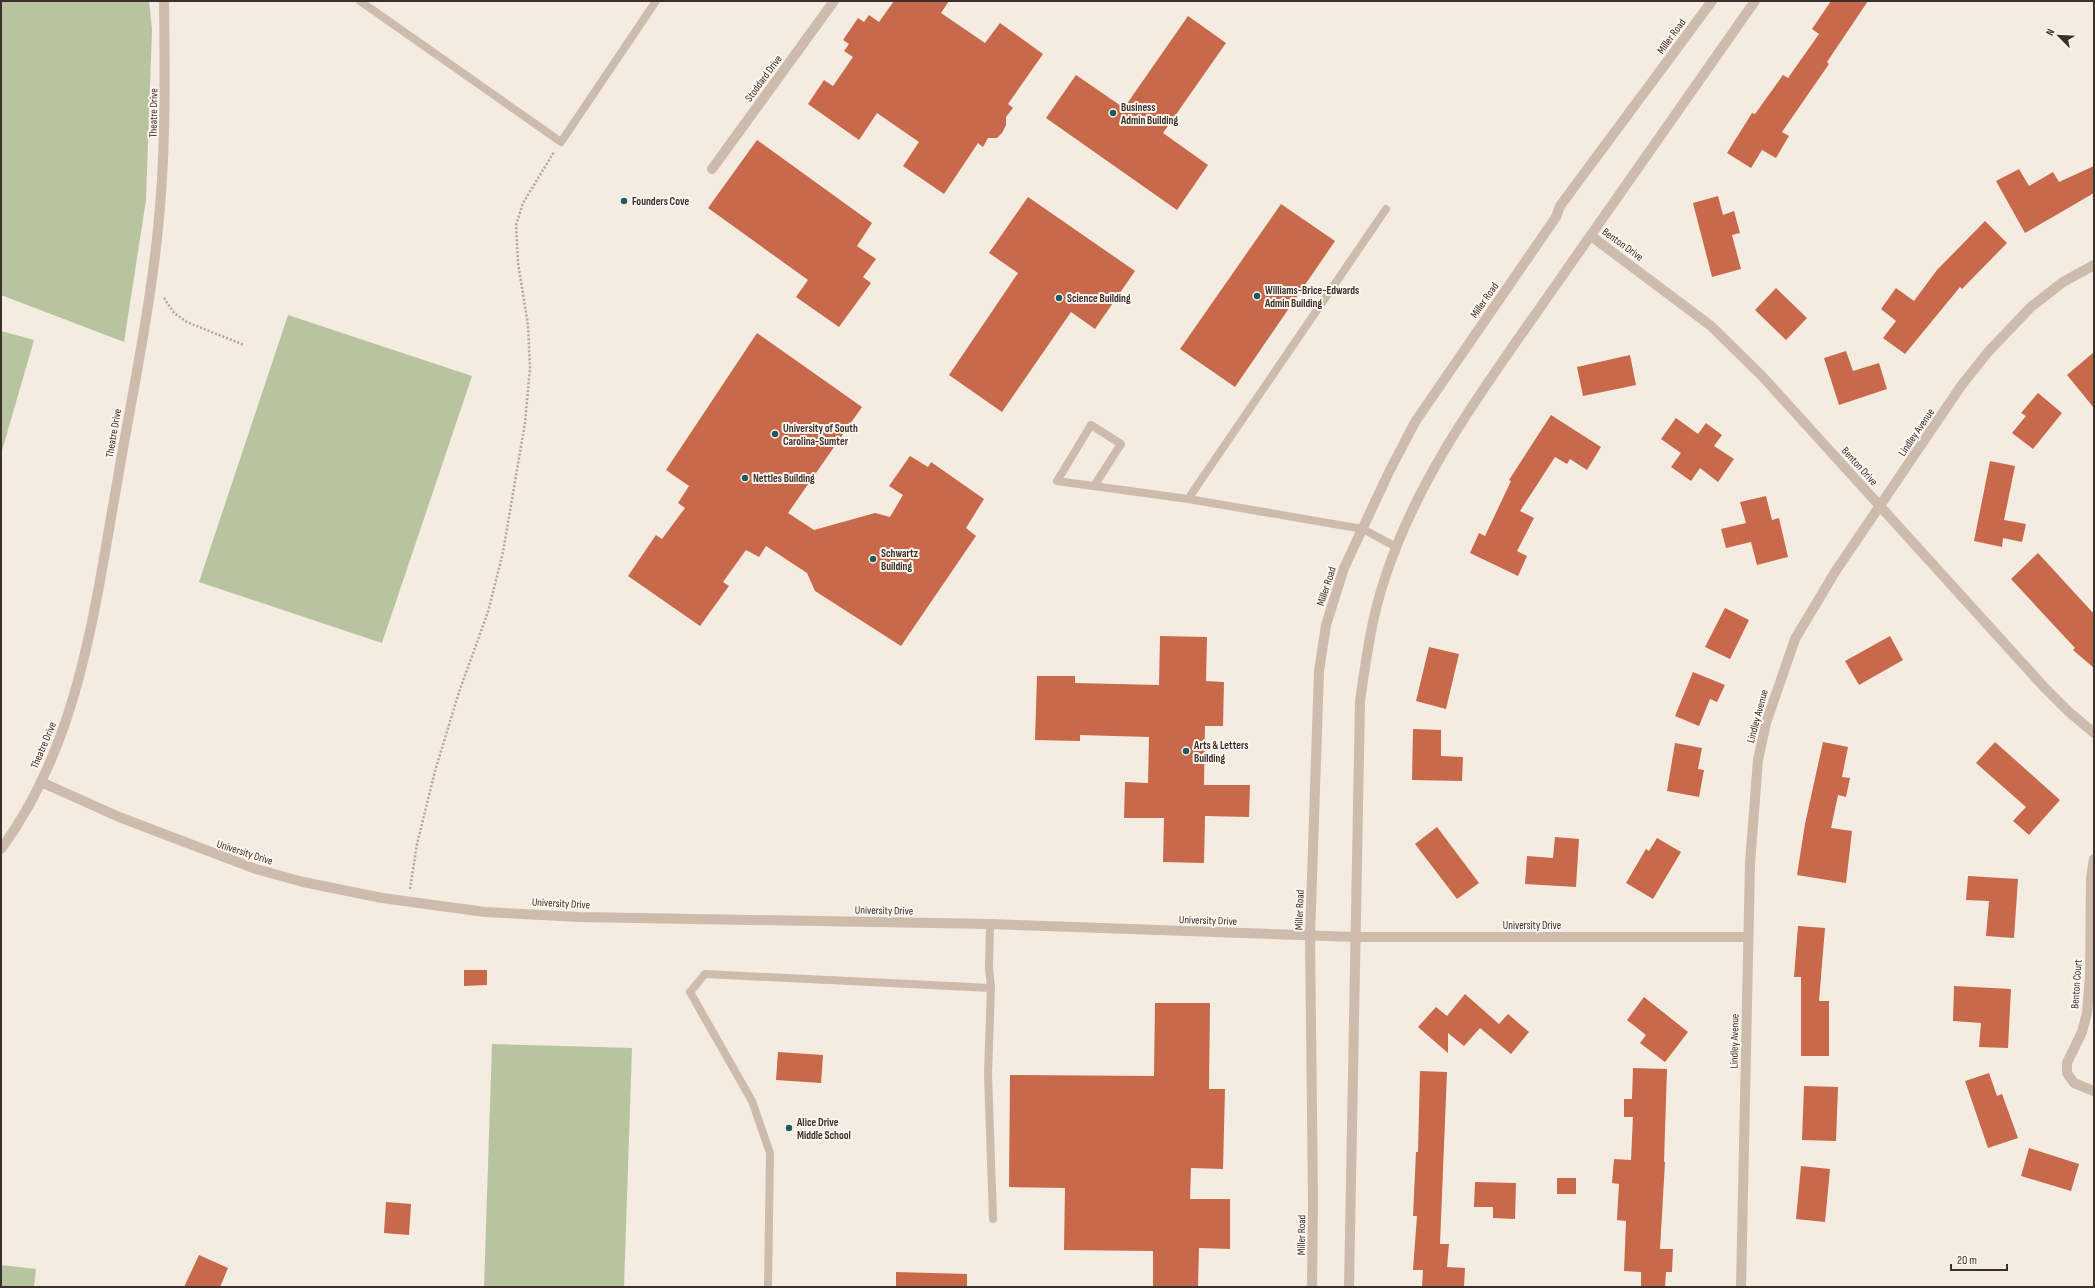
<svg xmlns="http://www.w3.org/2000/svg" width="2095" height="1288" font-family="'Sofia Sans Condensed',sans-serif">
  <rect width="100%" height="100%" fill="#f4ebe1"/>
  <g fill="#b8c4a0">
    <polygon points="1,1 149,1 152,29 146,200 124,342 1,295"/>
    <polygon points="288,315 472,376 382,643 199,582"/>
    <polygon points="1,331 34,340 1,454"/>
    <polygon points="492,1044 632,1048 624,1287 484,1287"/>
    <polygon points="1,1265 36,1269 34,1287 1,1287"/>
  </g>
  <g fill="#c8694b">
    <polygon points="894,1 949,1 941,13 985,43 1000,23 1043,54 1008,104 1013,108 1006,117 1006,125 1002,133 997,138 988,138 983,147 978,143 944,194 903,166 919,142 877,113 859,140 808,104 824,80 833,86 853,57 844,51 849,44 843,40 858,18 864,22 869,15 879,22"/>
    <polygon points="1831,1 1868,1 1827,62 1829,64 1782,132 1789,136 1776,158 1762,150 1751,168 1727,153 1752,113 1755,114 1783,75 1788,78 1819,34 1812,29"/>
    <polygon points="1188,16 1226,43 1163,133 1208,165 1177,210 1046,118 1076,75 1124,108"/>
    <polygon points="757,140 872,223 857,246 876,259 863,277 871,283 839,327 796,297 808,280 708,208"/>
    <polygon points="2094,166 2094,193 2025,233 1996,181 2019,169 2029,186 2053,172 2059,182"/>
    <polygon points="1718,196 1723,215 1734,211 1740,233 1732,235 1741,269 1712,277 1693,203"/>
    <polygon points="1028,197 1135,271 1095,329 1071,312 1002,412 949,375 1018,273 989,253"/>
    <polygon points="1281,204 1335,241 1235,387 1180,349"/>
    <polygon points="1985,221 2007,243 1962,289 1960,287 1905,354 1883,338 1896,321 1881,309 1896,288 1914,301 1937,270"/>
    <polygon points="1776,288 1807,318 1786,340 1755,310"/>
    <polygon points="757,333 862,407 788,513 814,530 875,513 890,517 903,495 889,486 910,456 928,467 931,462 984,499 966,528 976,536 901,646 815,591 807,573 766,546 759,557 746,550 723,582 729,586 700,626 628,576 656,535 662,539 685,508 678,503 689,486 666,470"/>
    <polygon points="1846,351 1853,371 1879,363 1887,389 1839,405 1824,358"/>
    <polygon points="2094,352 2094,408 2067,375"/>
    <polygon points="1630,355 1636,385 1583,396 1577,367"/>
    <polygon points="2038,393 2062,413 2033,449 2012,433 2026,416 2021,413"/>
    <polygon points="1551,415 1601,447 1587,470 1570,459 1567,464 1555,457 1520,511 1534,518 1517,551 1527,556 1518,576 1470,553 1479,533 1485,536 1511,481 1509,480"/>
    <polygon points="1676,418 1698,434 1706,423 1722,435 1714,446 1734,459 1718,482 1700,468 1691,481 1671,467 1681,453 1661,439"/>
    <polygon points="1990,461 2015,466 2004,520 2026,524 2022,542 2003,538 2002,547 1974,541"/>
    <polygon points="1766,496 1772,520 1779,518 1788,557 1757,565 1751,542 1726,548 1721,529 1746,523 1740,502"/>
    <polygon points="2038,553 2094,614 2094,668 2073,650 2075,648 2011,579"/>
    <polygon points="1725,608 1749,620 1730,659 1705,647"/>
    <polygon points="1160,636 1207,637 1206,681 1224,682 1223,726 1205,726 1204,785 1250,785 1249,817 1205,816 1204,863 1163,862 1164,818 1124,818 1125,782 1148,783 1149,737 1080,735 1080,741 1035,740 1037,676 1075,676 1075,683 1159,685"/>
    <polygon points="1890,636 1903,660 1859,685 1845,661"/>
    <polygon points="1429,647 1459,654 1446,709 1416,701"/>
    <polygon points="1693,672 1725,685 1717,702 1710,699 1699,726 1675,716"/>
    <polygon points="1413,729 1441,730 1441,756 1463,757 1462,781 1412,780"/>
    <polygon points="1823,742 1848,747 1842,777 1850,778 1846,797 1838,795 1831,828 1852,831 1846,883 1797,875 1805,824"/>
    <polygon points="1995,742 2060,800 2029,835 2013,821 2026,807 1976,763"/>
    <polygon points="1675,743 1702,748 1698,769 1704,770 1699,797 1667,791"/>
    <polygon points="1437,827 1479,883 1457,899 1415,844"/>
    <polygon points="1555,837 1579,839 1576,887 1525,884 1527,856 1553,858"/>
    <polygon points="1657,838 1681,852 1653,899 1626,883 1646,849 1649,851"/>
    <polygon points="1968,876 2018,879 2014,938 1986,936 1989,901 1966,900"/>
    <polygon points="1798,926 1825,928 1819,1001 1829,1001 1829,1056 1801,1056 1801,977 1794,977"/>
    <polygon points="464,970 487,970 487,985 464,986"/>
    <polygon points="1954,986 2011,989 2008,1048 1979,1047 1981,1023 1953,1021"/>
    <polygon points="1465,994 1499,1024 1508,1014 1529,1032 1511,1054 1480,1028 1464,1046 1448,1033 1448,1053 1418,1027 1436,1007 1447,1016"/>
    <polygon points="1644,997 1688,1032 1665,1062 1640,1043 1646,1035 1627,1020"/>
    <polygon points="1155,1003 1210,1003 1209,1089 1225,1089 1223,1169 1191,1168 1190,1199 1230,1199 1230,1249 1199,1248 1198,1287 1153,1287 1153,1251 1064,1250 1065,1188 1009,1187 1010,1075 1154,1076"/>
    <polygon points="778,1052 823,1055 821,1083 776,1080"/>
    <polygon points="1633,1068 1667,1069 1664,1162 1665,1162 1660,1249 1673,1249 1672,1272 1666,1272 1665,1287 1641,1287 1641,1272 1624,1271 1626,1221 1617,1220 1619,1184 1612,1183 1614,1159 1631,1160 1633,1117 1624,1117 1624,1099 1632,1099"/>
    <polygon points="1420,1071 1447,1072 1440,1244 1449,1244 1447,1267 1465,1268 1464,1287 1422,1287 1423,1270 1413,1270 1417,1216 1413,1216 1416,1152 1418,1152"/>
    <polygon points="1989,1073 1997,1096 2002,1094 2018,1138 1988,1148 1965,1081"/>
    <polygon points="1804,1086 1838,1087 1836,1141 1802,1140"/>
    <polygon points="2029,1148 2079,1164 2071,1191 2021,1176"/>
    <polygon points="1801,1166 1830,1169 1825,1222 1796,1219"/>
    <rect x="1557" y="1178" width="19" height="16"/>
    <polygon points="1475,1182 1516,1183 1515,1219 1493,1218 1493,1207 1474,1207"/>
    <polygon points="386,1202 411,1204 409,1235 384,1233"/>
    <polygon points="199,1255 228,1268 220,1287 184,1287"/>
    <polygon points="896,1272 967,1274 967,1287 896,1287"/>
  </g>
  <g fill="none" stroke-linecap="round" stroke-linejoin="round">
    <g stroke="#b9a596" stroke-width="2.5" stroke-dasharray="2 2" stroke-linecap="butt">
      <polyline points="164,298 174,313 187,322 244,345"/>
      <polyline points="410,889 417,844 435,771 459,692 488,612 503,552 525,423 530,368 528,325 518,263 516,225 523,203 554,152"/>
    </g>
    <g stroke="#cdbbac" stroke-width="8">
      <polyline points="360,1 561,142 656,1"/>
      <polyline points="1094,486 1121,444 1091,425 1057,481 1188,499 1363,529 1396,547"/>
      <polyline points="1188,499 1386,209"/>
      <polyline points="990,924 989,968 991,988 988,1074 993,1219"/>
      <polyline points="768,1287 770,1153 752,1101 690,992 705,974 991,988"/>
    </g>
    <g stroke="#cdbbac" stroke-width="10">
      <polyline points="712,169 834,1"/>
      <polyline points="1591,236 1711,326 1762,376 2044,687 2069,712 2094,733"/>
      <polyline points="41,782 119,817 256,869 303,882 382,898 485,912 579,917 990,924 1355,937 1748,937"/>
      <path d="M 1,849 C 78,745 94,613 116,489 C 130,405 148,322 157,238 C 166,159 165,80 164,1"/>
      <polyline points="2094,859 2091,878 2090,976 2087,1013 2082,1032 2067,1063 2067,1073 2074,1083 2094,1091"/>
      <polyline points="1741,1287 1750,863 1758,760 1766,723 1795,639 1835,572 1961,386 1988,352 2031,307 2063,282 2094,265"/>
    </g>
    <g stroke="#cdbbac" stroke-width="10">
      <polyline points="1312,1287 1313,1201 1310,936 1319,671 1326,625 1344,568 1389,472 1415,422 1556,217 1560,206 1712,1"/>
      <path d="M 1349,1287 L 1360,701 C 1366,661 1371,620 1384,581 C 1418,474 1487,384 1551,292 C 1619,195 1687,98 1755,1"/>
    </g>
  </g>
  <g fill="#1f5a5e" stroke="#fbf5ee" stroke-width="1.5">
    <circle cx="1113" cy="113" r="4"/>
    <circle cx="624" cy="201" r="4"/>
    <circle cx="1257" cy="296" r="4"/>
    <circle cx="1059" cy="298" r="4"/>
    <circle cx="775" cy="434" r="4"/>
    <circle cx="745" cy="478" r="4"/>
    <circle cx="873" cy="559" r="4"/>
    <circle cx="1186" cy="751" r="4"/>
    <circle cx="789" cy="1128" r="4"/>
  </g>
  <g text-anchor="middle" stroke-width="4" stroke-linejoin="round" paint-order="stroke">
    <g font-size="11" fill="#3b302b" stroke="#fbf5ee">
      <text transform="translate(1671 36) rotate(-54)" y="4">Miller Road</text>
      <text transform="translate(763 78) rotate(-54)" y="4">Stoddard Drive</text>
      <text transform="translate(153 113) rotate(-89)" y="4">Theatre Drive</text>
      <text transform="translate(1623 244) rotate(36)" y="4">Benton Drive</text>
      <text transform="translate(1484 300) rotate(-55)" y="4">Miller Road</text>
      <text transform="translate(1916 432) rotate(-56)" y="4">Lindley Avenue</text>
      <text transform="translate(113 433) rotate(-80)" y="4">Theatre Drive</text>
      <text transform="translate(1860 466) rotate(48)" y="4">Benton Drive</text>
      <text transform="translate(1326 586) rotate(-72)" y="4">Miller Road</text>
      <text transform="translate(1757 716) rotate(-75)" y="4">Lindley Avenue</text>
      <text transform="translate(43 745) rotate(-67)" y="4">Theatre Drive</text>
      <text transform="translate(245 852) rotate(18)" y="4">University Drive</text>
      <text transform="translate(561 903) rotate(3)" y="4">University Drive</text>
      <text transform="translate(884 910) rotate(1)" y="4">University Drive</text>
      <text transform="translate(1299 910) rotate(-88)" y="4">Miller Road</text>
      <text transform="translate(1208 920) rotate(2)" y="4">University Drive</text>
      <text x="1532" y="929">University Drive</text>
      <text transform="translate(2076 984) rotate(-86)" y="4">Benton Court</text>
      <text transform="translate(1734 1041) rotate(-89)" y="4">Lindley Avenue</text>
      <text transform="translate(1301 1235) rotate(-89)" y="4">Miller Road</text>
    </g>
    <g font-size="11" font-weight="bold" fill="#3b302b" stroke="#fbf5ee" text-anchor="start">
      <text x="1121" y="111">Business<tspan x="1121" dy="13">Admin Building</tspan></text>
      <text x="632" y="205">Founders Cove</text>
      <text x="1265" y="294">Williams-Brice-Edwards<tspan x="1265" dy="13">Admin Building</tspan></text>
      <text x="1067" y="302">Science Building</text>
      <text x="783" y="432">University of South<tspan x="783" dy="13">Carolina-Sumter</tspan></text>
      <text x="753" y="482">Nettles Building</text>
      <text x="881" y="557">Schwartz<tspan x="881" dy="13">Building</tspan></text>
      <text x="1194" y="749">Arts &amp; Letters<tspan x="1194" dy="13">Building</tspan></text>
      <text x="797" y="1126">Alice Drive<tspan x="797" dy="13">Middle School</tspan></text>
    </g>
  </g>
  <rect width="2095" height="1288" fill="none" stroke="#3b302b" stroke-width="4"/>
  <g transform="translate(2059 36) rotate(294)" stroke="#fbf5ee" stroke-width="3" paint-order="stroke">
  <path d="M0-3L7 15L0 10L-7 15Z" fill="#3b302b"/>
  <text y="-6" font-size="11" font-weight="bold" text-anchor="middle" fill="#3b302b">N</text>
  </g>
  <path d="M1951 1264v6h56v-6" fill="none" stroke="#3b302b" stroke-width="2"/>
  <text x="1957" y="1264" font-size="12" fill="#3b302b" stroke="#fbf5ee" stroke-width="3" paint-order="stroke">20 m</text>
</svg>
